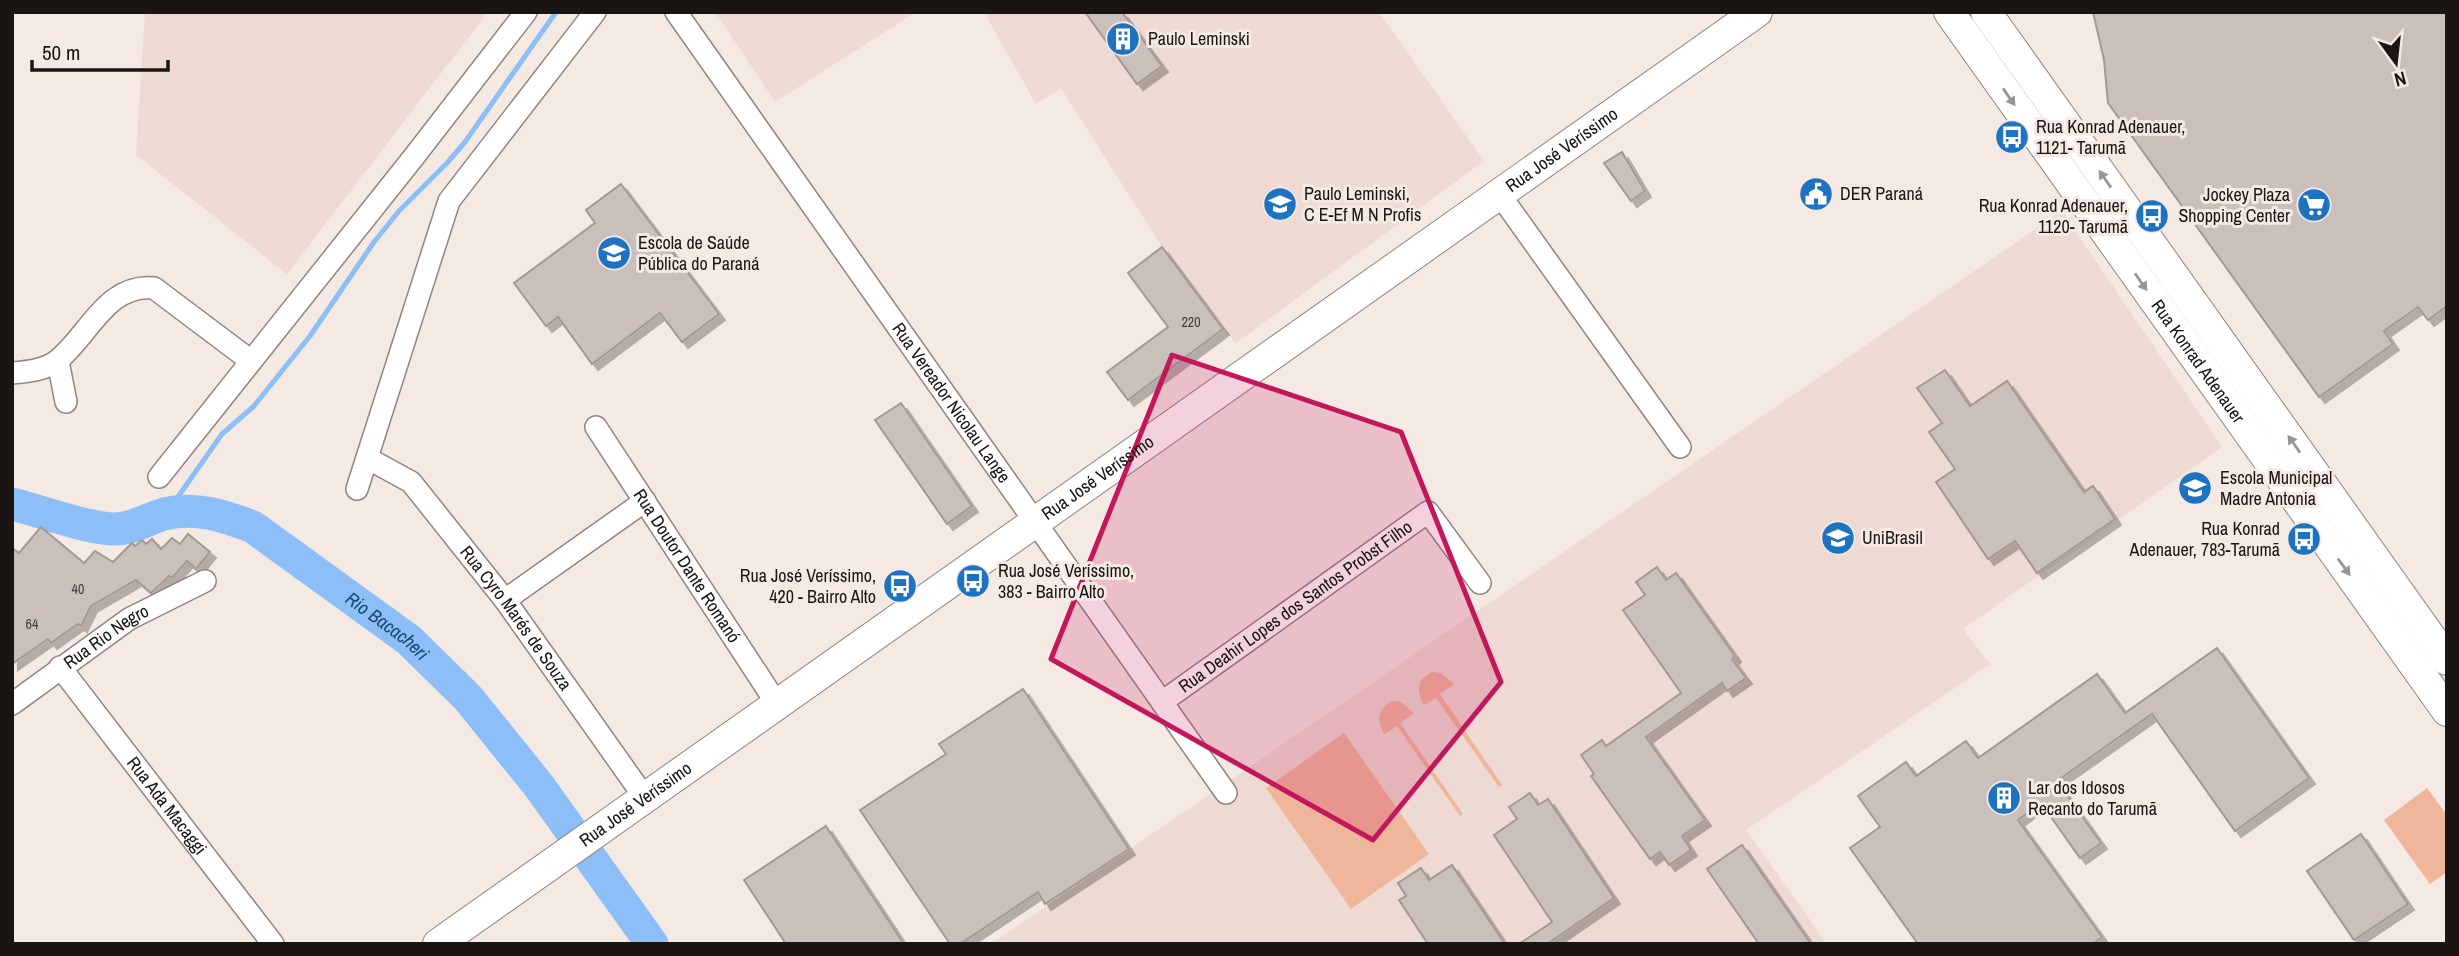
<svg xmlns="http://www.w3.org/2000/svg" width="2459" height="956" font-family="'Archivo Narrow',sans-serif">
  <defs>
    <filter id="shadow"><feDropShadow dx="6" dy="6" stdDeviation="0" flood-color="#0004"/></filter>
  </defs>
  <rect width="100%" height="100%" fill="#f5e9e4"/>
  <g fill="#eedad2">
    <polygon points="145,12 488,12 287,274 136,155"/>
    <polygon points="715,12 916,12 775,102"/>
    <polygon points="984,12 1379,12 1484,161 1236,343 1223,329 1162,247 1061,88 1036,104"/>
    <polygon points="2062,211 2222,447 1963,629 1990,664 1746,830 1827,944 991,944"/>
  </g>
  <g fill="#efb69c">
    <path d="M 1432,672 L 1441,673 L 1454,684 L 1440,694 L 1502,785 L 1499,787 L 1436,698 L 1424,705 C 1416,690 1416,681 1432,672 Z"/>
    <path d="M 1392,701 L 1401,702 L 1414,713 L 1400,723 L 1463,814 L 1460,816 L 1397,726 L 1384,734 C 1376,719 1377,710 1392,701 Z"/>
    <polygon points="1344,733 1429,854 1351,909 1266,788"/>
    <polygon points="2427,788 2447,815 2447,872 2430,884 2384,820"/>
  </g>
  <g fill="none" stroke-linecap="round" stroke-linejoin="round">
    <polyline stroke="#8cbff7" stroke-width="5" points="166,514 222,434 254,406 310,336 374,242 399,211 447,163 465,142 556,12"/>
    <path stroke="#8cbff7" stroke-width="33" id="s1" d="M 12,504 C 44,512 79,526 112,529 C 131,530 147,519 164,514 C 195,506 225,516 253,527 L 409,640 L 468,698 L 539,786 L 652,944"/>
  </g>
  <g fill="#cabfba" stroke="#a39994" stroke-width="2" filter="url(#shadow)">
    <polygon points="1085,12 1122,12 1162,66 1137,84"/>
    <polygon points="2093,12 2447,12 2447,306 2428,320 2418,307 2384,331 2393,344 2319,397 2108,103 2104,60"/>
    <polygon points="1622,152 1645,191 1631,201 1604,163"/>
    <polygon points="621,184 719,314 682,342 660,313 592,364 558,317 546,326 514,283 595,223 586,210"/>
    <polygon points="1162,247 1223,329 1128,400 1107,372 1168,327 1128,273"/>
    <polygon points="1945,370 1970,406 2007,381 2084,492 2093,486 2115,519 2037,573 2015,541 1988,559 1936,482 1955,469 1929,432 1942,423 1917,388"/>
    <polygon points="901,403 972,506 947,524 875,420"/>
    <polygon points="41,527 84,563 95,551 113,562 132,543 135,546 142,540 146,544 152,539 161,549 172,538 180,544 188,534 210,552 196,569 187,561 172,578 169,576 151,593 136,580 91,606 81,626 78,624 51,643 48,639 12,664 12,548 19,553"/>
    <polygon points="1657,567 1666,580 1676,573 1735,656 1732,659 1746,678 1727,691 1722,683 1646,737 1705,820 1682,836 1691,850 1669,865 1660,852 1650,859 1591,776 1594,774 1581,755 1602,740 1606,746 1681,693 1623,610 1645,595 1636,582"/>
    <polygon points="2217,648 2309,778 2235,831 2152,714 2057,781 2101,843 2080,858 2041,803 2018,820 2102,937 2093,944 1918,944 1850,848 1880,827 1858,796 1906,762 1916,776 1966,741 1978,758 2097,674 2125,713"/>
    <polygon points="1023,689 1129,849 1045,904 1038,892 960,944 950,944 860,810 946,754 939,744"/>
    <polygon points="1530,793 1538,805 1548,799 1614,898 1547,944 1519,944 1552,922 1494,835 1517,819 1509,807"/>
    <polygon points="826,826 904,944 786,944 744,880"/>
    <polygon points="2361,834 2408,904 2354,940 2307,871"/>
    <polygon points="1742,845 1811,944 1759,944 1707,869"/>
    <polygon points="1452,865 1505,944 1428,944 1399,900 1406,896 1398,883 1421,868 1429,880"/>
  </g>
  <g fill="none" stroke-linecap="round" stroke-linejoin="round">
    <g stroke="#908581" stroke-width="24">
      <g id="street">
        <path id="s2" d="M 676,12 L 1226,793"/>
        <polyline points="1500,195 1680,447"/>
        <polyline points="58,361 66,402"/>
        <path d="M 12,373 C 27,372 46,370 58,360 C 89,335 107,283 154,288 L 251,361"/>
        <path id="s3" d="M 596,427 L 777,704"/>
        <path id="s4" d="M 367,458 L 411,482 L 505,600 L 645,798"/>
        <polyline points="159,477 413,158 526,12"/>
        <polyline points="357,489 449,201 595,12"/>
        <polyline points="505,600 645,501"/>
        <path id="s5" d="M 60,667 L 273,944"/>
        <path id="s6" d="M 1162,702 L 1428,512 L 1480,583"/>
        <path id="s7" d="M 12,704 L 129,619 L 205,581"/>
      </g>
    </g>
    <g stroke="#908581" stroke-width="32">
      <g id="secondary">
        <path id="s8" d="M 1949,12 L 2447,711"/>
        <polyline points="1986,12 2447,660"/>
        <path id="s9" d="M 438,944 L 1757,12"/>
      </g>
    </g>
    <use href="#street" stroke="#fff" stroke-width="21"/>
    <use href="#secondary" stroke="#fff" stroke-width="30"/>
  </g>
  <defs><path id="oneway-solid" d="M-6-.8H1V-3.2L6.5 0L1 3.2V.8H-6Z" transform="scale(1.75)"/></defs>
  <g fill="#989695">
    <use href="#oneway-solid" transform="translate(2009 97) rotate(55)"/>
    <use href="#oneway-solid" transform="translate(2105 179) rotate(-125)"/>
    <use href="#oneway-solid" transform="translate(2141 282) rotate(55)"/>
    <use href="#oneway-solid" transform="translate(2294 444) rotate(-125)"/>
    <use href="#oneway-solid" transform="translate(2344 567) rotate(54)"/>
  </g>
  <path fill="#c2185b" fill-opacity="0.2" stroke="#c2185b" stroke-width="5" stroke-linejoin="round" d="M 1172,355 L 1401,432 L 1501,682 L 1373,840 L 1051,659 Z"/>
  <defs>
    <g id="building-disc" transform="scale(1.75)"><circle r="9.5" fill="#1e73c1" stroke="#f5e9e4"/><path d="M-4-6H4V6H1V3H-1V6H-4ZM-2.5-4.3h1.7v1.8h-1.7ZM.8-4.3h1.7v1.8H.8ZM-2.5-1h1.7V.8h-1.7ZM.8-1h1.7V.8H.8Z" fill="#fff"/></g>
    <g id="bus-disc" transform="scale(1.75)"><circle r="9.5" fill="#1e73c1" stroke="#f5e9e4"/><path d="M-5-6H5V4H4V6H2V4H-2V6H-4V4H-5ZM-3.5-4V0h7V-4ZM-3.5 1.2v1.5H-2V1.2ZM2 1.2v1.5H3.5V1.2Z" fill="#fff"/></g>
    <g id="civic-disc" transform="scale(1.75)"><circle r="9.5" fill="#1e73c1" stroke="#f5e9e4"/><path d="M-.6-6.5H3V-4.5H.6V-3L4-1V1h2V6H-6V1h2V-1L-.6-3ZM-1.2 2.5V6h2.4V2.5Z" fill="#fff"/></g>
    <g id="school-disc" transform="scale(1.75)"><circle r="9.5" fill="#1e73c1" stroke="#f5e9e4"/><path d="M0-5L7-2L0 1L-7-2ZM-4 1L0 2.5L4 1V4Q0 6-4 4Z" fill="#fff"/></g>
    <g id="supermarket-disc" transform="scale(1.75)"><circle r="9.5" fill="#1e73c1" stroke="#f5e9e4"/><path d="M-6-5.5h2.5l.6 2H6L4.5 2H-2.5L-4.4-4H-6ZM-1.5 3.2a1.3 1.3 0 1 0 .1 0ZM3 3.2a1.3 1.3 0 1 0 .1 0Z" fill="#fff"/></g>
    <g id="university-disc" transform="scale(1.75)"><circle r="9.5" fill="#1e73c1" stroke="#f5e9e4"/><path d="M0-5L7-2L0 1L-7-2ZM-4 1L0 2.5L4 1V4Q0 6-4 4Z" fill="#fff"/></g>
  </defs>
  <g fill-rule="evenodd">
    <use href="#building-disc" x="1123" y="39"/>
    <use href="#bus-disc" x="2012" y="137"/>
    <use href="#civic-disc" x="1816" y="194"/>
    <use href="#school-disc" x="1280" y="204"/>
    <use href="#supermarket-disc" x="2314" y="205"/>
    <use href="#bus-disc" x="2152" y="216"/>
    <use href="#university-disc" x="614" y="253"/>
    <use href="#school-disc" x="2195" y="488"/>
    <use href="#university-disc" x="1838" y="538"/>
    <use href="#bus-disc" x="2304" y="539"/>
    <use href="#bus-disc" x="973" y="581"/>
    <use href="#bus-disc" x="900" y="586"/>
    <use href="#building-disc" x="2004" y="798"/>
  </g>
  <g text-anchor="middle" stroke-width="6" stroke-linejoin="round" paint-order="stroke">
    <g font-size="14" fill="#45403d">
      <text x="1191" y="327">220</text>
      <text x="78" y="594">40</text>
      <text x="32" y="629">64</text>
    </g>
    <g font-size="18" fill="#191513" stroke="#f5e9e4" text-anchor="start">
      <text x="1148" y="45">Paulo Leminski</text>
      <text x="2036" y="133">Rua Konrad Adenauer,<tspan x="2036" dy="21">1121- Tarumã</tspan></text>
      <text x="1304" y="200">Paulo Leminski,<tspan x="1304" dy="21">C E-Ef M N Profis</tspan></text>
      <text x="1840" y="200">DER Paraná</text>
      <text x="2290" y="201" text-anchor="end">Jockey Plaza<tspan x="2290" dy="21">Shopping Center</tspan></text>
      <text x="2128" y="212" text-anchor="end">Rua Konrad Adenauer,<tspan x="2128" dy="21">1120- Tarumã</tspan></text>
      <text x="638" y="249">Escola de Saúde<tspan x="638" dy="21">Pública do Paraná</tspan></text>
      <text x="2220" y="484">Escola Municipal<tspan x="2220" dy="21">Madre Antonia</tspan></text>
      <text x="2280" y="535" text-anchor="end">Rua Konrad<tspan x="2280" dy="21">Adenauer, 783-Tarumã</tspan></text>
      <text x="1862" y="544">UniBrasil</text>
      <text x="998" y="577">Rua José Veríssimo,<tspan x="998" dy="21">383 - Bairro Alto</tspan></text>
      <text x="876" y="582" text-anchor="end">Rua José Veríssimo,<tspan x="876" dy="21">420 - Bairro Alto</tspan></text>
      <text x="2028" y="794">Lar dos Idosos<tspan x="2028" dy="21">Recanto do Tarumã</tspan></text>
    </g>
    <g font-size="18" fill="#191513" stroke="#f5e9e4">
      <text dy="6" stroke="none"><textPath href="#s9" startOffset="1376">Rua José Veríssimo</textPath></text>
      <text dy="6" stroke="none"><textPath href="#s8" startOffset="429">Rua Konrad Adenauer</textPath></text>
      <text dy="6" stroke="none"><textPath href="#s2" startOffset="478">Rua Vereador Nicolau Lange</textPath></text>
      <text dy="6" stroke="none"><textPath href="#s9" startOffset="808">Rua José Veríssimo</textPath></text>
      <text dy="6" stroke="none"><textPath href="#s3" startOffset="166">Rua Doutor Dante Romanó</textPath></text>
      <text dy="6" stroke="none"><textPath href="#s6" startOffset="164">Rua Deahir Lopes dos Santos Probst Filho</textPath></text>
      <text dy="6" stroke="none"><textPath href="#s4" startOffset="222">Rua Cyro Marés de Souza</textPath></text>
      <text dy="6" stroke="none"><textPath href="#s7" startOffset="116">Rua Rio Negro</textPath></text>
      <text dy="6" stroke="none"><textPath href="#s5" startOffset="175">Rua Ada Macaggi</textPath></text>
      <text dy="6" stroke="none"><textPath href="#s9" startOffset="242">Rua José Veríssimo</textPath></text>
    </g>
    <g font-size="19" font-style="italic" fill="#1b4875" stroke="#f5e9e4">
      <text dy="7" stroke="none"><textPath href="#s1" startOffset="416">Rio Bacacheri</textPath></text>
    </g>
  </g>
  <rect width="2459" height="956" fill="none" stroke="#191513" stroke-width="28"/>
  <g transform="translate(2396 63) rotate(165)" stroke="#f5e9e4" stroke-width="5" paint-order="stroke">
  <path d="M0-5L12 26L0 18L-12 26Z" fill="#191513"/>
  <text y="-10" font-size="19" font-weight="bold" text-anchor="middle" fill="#191513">N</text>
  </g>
  <path d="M32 60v10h136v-10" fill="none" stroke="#191513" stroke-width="3.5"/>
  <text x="42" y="60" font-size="21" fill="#191513" stroke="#f5e9e4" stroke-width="5" paint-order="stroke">50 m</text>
</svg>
